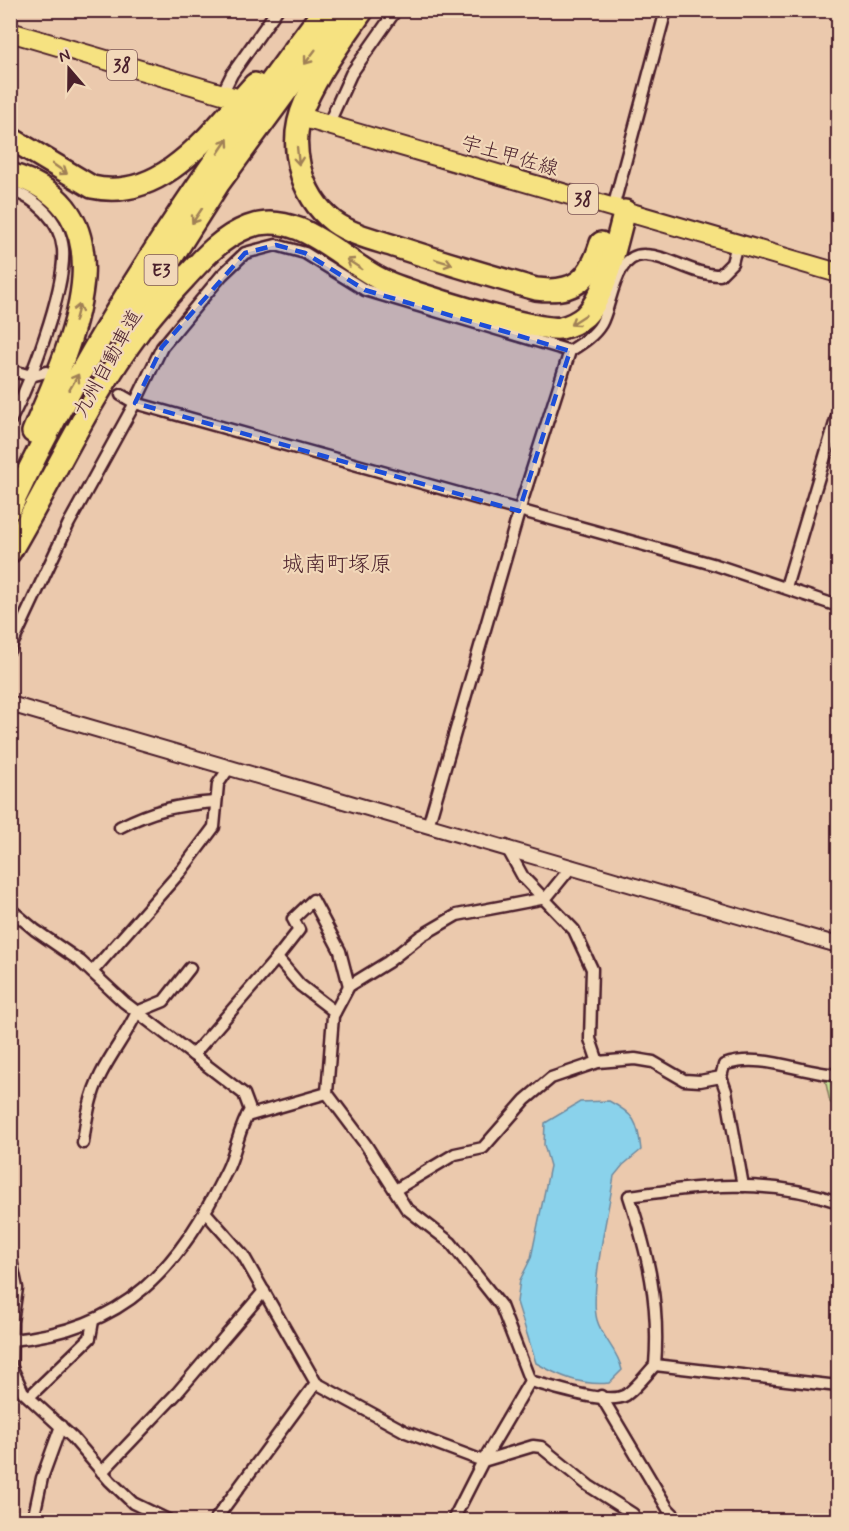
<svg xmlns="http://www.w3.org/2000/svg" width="849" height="1531" font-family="Mynerve,'Klee One',sans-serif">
  <rect width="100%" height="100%" fill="#ebc9ad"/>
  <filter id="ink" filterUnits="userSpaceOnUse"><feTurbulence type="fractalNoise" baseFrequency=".0167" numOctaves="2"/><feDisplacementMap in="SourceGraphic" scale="12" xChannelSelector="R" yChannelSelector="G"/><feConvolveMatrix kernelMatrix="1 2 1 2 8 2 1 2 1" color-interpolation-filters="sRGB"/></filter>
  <g filter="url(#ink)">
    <polygon fill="#c5df95" stroke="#887f60" stroke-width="1.5" points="824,1075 838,1078 838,1110 830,1102"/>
    <path fill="#8ad2eb" stroke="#708a9e" stroke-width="1.5" d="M 609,1101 C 634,1114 638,1121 641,1150 L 623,1165 L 614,1176 C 609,1209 589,1292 597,1320 C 602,1338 618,1350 622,1370 L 609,1383 C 582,1386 559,1376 536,1363 L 517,1302 L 520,1280 L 531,1258 L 550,1166 L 544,1145 L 545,1123 L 580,1102 Z"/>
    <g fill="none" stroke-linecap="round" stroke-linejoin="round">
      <polyline stroke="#cba793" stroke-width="10" stroke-dasharray="10 5" stroke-linecap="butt" points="75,381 121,395"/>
      <g stroke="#4a1f2b" stroke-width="15">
        <g id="minor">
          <polyline points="222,94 232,74 277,10"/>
          <polyline points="328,125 351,74 396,10"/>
          <path d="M 10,190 C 36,198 60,220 63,249 C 66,289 30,384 10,421"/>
          <polyline points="613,208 666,10"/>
          <polyline points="10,370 31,376 46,372"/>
          <polyline points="121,395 135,403 716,565 838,606"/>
          <polyline points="786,587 838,413"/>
          <polyline points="10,649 69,523 135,403 162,347 222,275 245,253 276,245 305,253 365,290 570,351"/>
          <path d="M 428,826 L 523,498 L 570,351 C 581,344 594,336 601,324 C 612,305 614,253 645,255 C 670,256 692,275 720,275 L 732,263 L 737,244"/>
          <path d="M 120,827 C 153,810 177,805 215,802"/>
          <polyline points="506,846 523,877 574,930 592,969 590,1039 598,1062 635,1059 653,1062 684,1080 700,1081 721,1077 726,1091 743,1186"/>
          <path d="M 10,909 L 35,930 L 80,961 L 124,1002 L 244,1094 L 250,1110 C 239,1128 236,1151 227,1170 C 179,1268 126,1330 11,1340"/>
          <polyline points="277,958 299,930 293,919 313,900 340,951 349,986"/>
          <polyline points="92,972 181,871 214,827 218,784 229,768"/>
          <polyline points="193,1055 277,958 300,985 335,1012"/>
          <path d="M 721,1077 L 724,1065 C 761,1052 801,1073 838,1075"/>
          <polyline points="247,1116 327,1093"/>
          <path d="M 83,1143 C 86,1119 90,1095 101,1074 C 112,1052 127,1034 137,1012 L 164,1001 L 190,968"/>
          <polyline points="395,1190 455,1154 483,1148 525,1100 551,1078 598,1062"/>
          <polyline points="205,1212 243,1255 316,1383 406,1432 483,1461 533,1446 541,1447 589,1486 633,1514 632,1520"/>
          <polyline points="10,1255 17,1288 12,1322 11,1366 23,1392 73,1438 110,1481 133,1503 168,1520"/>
          <polyline points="655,1365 838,1386"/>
          <path d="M 530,1381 C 550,1386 608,1406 626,1395 C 636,1388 647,1374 655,1365 C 660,1303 648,1254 629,1196 C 701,1186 767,1177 838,1202"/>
          <polyline points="601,1396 668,1509 679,1520"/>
          <polyline points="29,1397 90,1338 93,1321"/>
          <polyline points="102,1472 177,1393 264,1291"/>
          <polyline points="33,1520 42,1478 61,1426"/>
          <polyline points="215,1520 316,1383"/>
          <polyline points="453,1520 483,1461 530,1381 501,1306 451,1243 406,1208 366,1145 327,1093 333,1016 349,986 388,962 421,936 457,915 546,898 572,866"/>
        </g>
      </g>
      <g stroke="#4a1f2b" stroke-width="18">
        <polyline id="tertiary" points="10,704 838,945"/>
      </g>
      <g stroke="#4a1f2b" stroke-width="22">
        <g id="primary">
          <polyline points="10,32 233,97"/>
          <polyline points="308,119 838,273"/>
        </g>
      </g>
      <g stroke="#4a1f2b" stroke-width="26">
        <g id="motorway">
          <path d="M 363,10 C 342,40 320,70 305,103 C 287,143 299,195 334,222 C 352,235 376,240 397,247 C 443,262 490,276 536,289 C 576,294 590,279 601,243"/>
          <path d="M 10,138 L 92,187 C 164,203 212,130 255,84"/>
          <path d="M 10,174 C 137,211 68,350 33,432"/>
          <polyline points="122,336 219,183 346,10"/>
          <path d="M 10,509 C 95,327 204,170 324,10"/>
          <path d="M 10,552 C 54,478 89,398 141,329 C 154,311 170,294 185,278 C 204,257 222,237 248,227 C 298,208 341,260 382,280 C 407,292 537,332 561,328 C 569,326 578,322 585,316 C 607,294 616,241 625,211"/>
        </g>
      </g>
      <use href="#minor" stroke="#f2d8b9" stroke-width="10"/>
      <use href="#tertiary" stroke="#f2d8b9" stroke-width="14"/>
      <use href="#primary" stroke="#f6e281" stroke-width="18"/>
      <use href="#motorway" stroke="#f6e281" stroke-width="21"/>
    </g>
    <defs><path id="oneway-shaft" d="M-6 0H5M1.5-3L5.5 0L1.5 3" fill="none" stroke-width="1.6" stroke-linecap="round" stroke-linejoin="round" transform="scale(1.5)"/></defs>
    <g stroke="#a08056">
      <use href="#oneway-shaft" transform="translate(310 57) rotate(127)"/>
      <use href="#oneway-shaft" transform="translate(223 146) rotate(-56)"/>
      <use href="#oneway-shaft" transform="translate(298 156) rotate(84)"/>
      <use href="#oneway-shaft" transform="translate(60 169) rotate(35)"/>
      <use href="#oneway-shaft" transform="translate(197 216) rotate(124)"/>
      <use href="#oneway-shaft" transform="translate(444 262) rotate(17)"/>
      <use href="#oneway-shaft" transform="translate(354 264) rotate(-147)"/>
      <use href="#oneway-shaft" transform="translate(77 313) rotate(-75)"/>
      <use href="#oneway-shaft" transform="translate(578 320) rotate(147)"/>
      <use href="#oneway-shaft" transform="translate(74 382) rotate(-60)"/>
    </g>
  </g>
  <path fill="#1d4ed8" fill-opacity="0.2" stroke="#1d4ed8" stroke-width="4.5" stroke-dasharray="12 8" stroke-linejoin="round" d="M 276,245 L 305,253 L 365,290 L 570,351 L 519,511 L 135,403 L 162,347 L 245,253 Z"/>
  <g text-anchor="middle" stroke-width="4.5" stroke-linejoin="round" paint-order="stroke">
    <g fill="#f2d8b9" stroke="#7c5656" stroke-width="1.5">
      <rect x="107" y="50" width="30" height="30" rx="4.5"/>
      <rect x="568" y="184" width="30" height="30" rx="4.5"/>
      <rect x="144.5" y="255" width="33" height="30" rx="4.5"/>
    </g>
    <g font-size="18" font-weight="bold" fill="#4a1f2b">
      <text x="122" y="71">38</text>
      <text x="583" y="205">38</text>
      <text x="161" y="276">E3</text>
    </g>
    <g font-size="20" fill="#4a1f2b" stroke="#f2d8b9">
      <text transform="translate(510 155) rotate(16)" y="7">宇土甲佐線</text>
      <text transform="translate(107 363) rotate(-61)" y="7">九州自動車道</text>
    </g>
    <g font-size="22" fill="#4a1f2b" stroke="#f2d8b9">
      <text x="337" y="571">城南町塚原</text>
    </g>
  </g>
  <rect width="849" height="1531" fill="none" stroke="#f2d8b9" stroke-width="36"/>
  <rect x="18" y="18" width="813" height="1495" fill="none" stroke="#4a1f2b" stroke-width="2" filter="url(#ink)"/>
  <g transform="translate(69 69) rotate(340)" stroke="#f2d8b9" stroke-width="4.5" paint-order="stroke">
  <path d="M0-4.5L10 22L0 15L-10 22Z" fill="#4a1f2b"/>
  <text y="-9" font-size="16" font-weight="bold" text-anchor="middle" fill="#4a1f2b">N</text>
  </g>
</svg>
